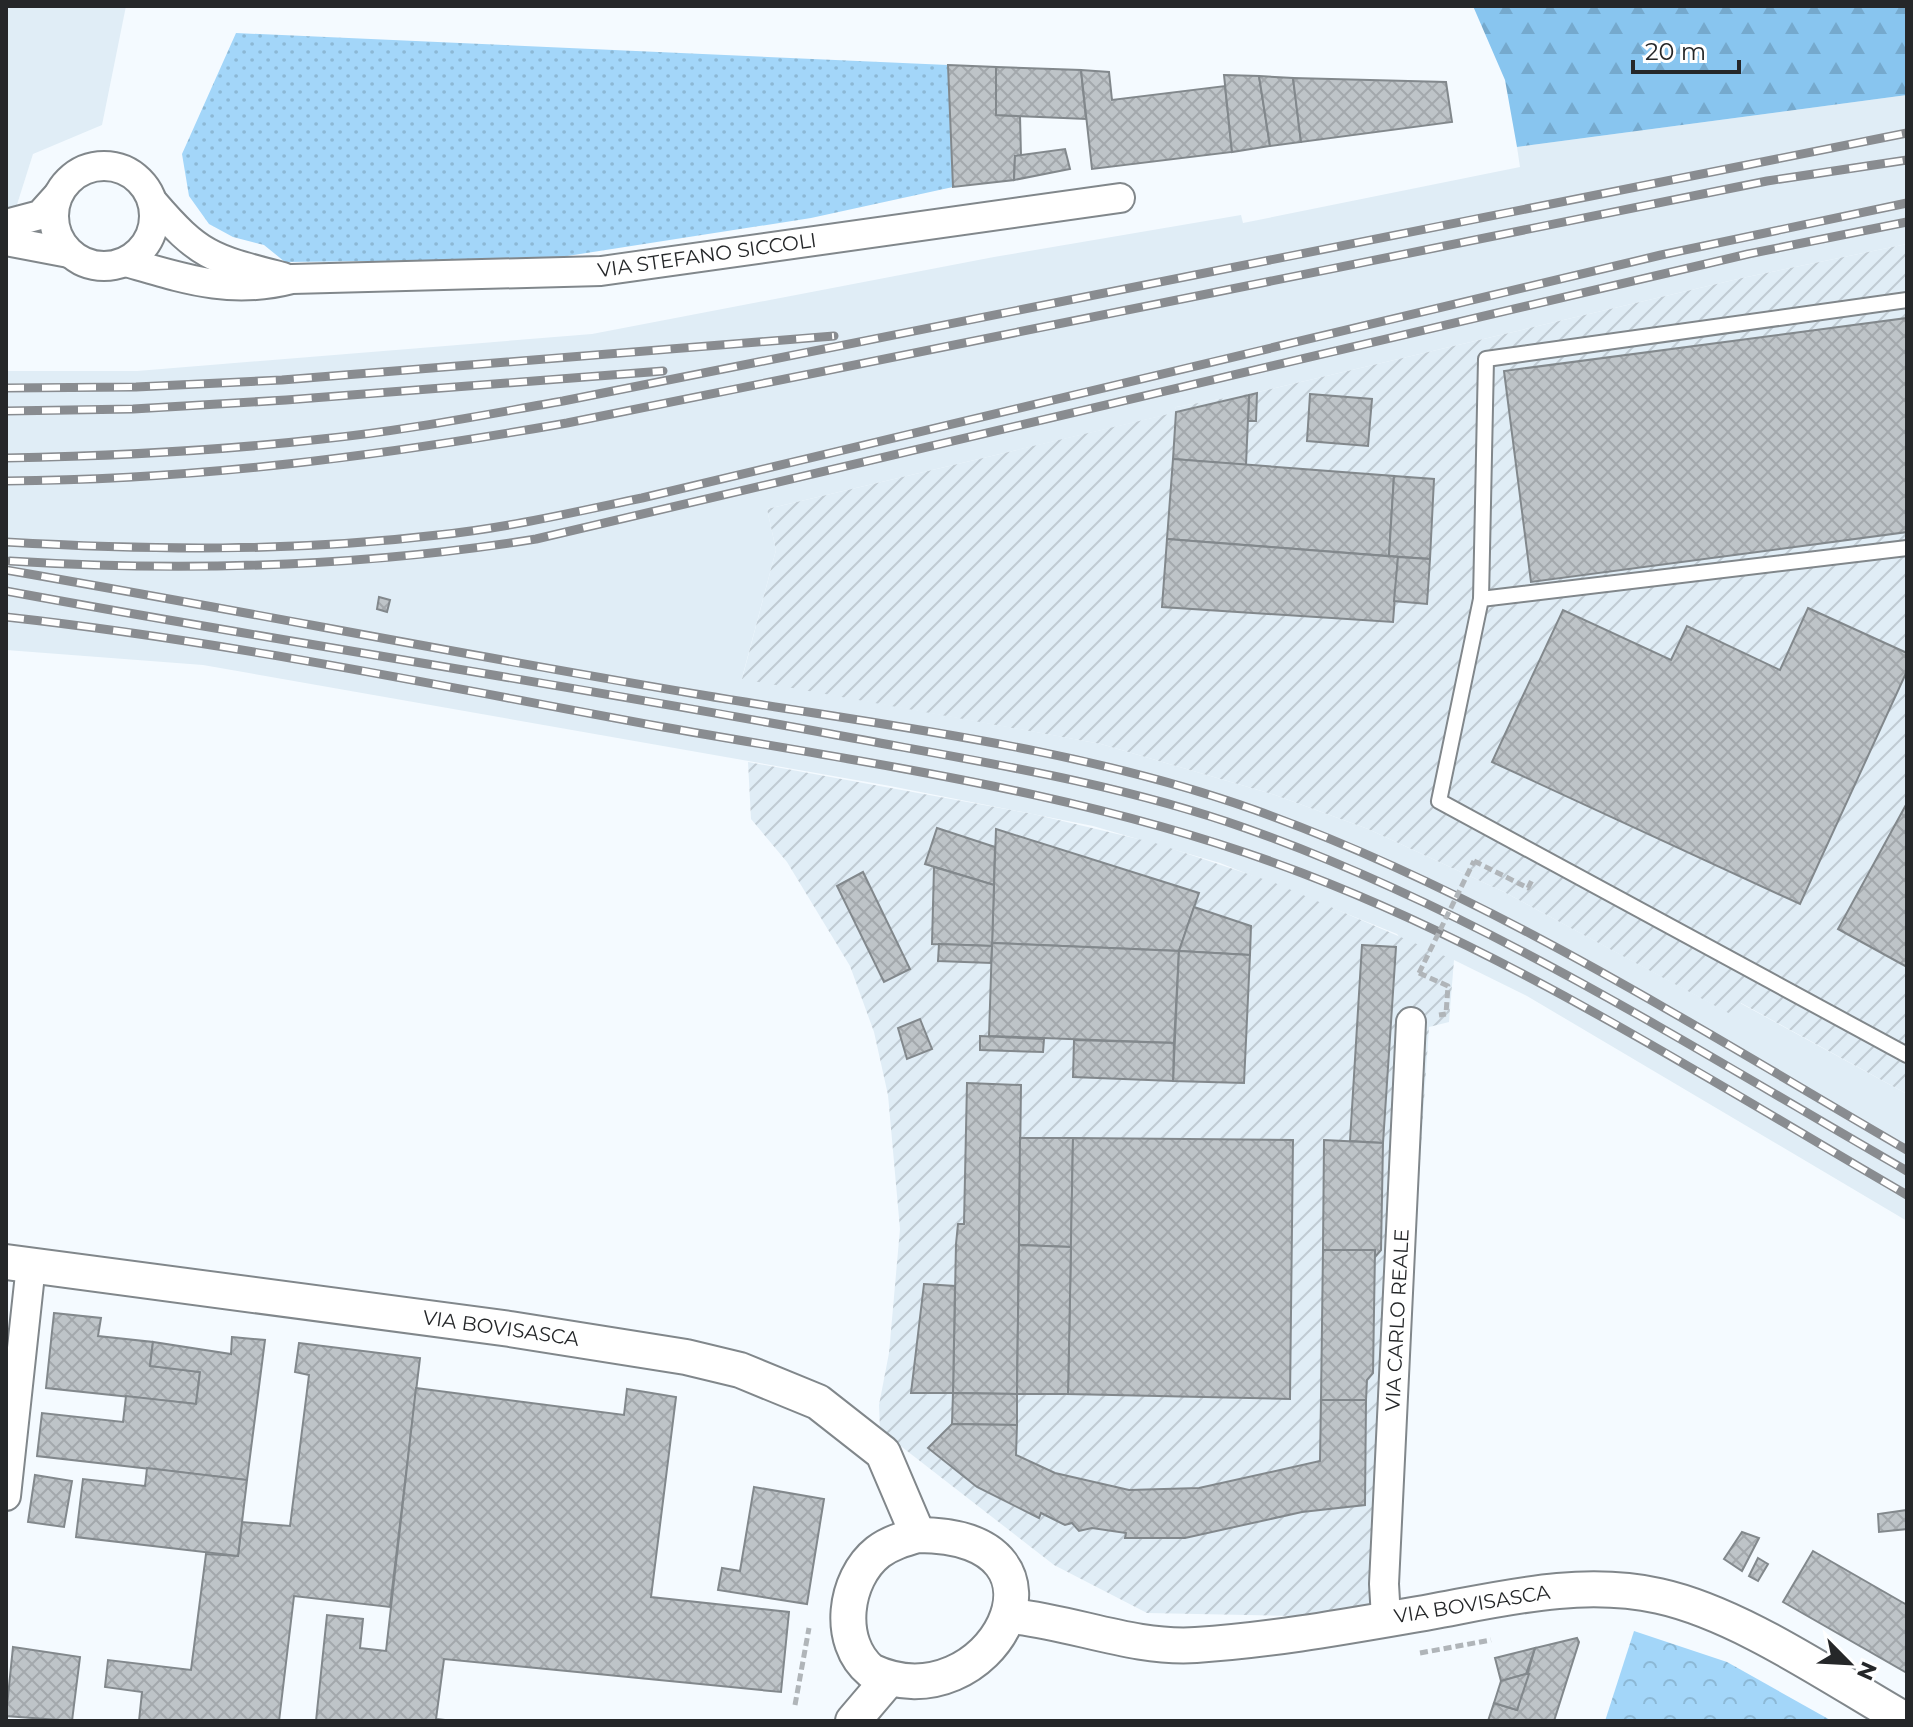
<svg xmlns="http://www.w3.org/2000/svg" width="1913" height="1727" font-family="Montserrat,sans-serif">
  <defs>
    <pattern id="industrial-furrows" width="10" height="10" patternUnits="userSpaceOnUse" patternTransform="scale(2)"><rect width="10" height="10" fill="#e0edf6"/><path d="M-1 1l2-2M0 10L10 0M9 11l2-2" fill="none" stroke="#c0cbd3"/></pattern>
    <pattern id="grass-dots" width="8" height="8" patternUnits="userSpaceOnUse" patternTransform="scale(2)"><rect width="8" height="8" fill="#a3d6f9"/><path d="M2 2h.1M6 6h.1" fill="none" stroke="#8cb8d5" stroke-width="1.8" stroke-linecap="round"/></pattern>
    <pattern id="forest-firs" width="22" height="20" patternUnits="userSpaceOnUse" patternTransform="scale(2)"><rect width="22" height="20" fill="#88c5ef"/><path d="M5 1l3.5 6h-7zM16 11l3.5 6h-7z" fill="#75a9cd"/></pattern>
    <pattern id="park-crowns" width="20" height="18" patternUnits="userSpaceOnUse" patternTransform="scale(2)"><rect width="20" height="18" fill="#a3d6f9"/><path d="M2 6a3 3 0 1 1 6 0M12 15a3 3 0 1 1 6 0" fill="none" stroke="#8cb8d5"/></pattern>
    <pattern id="building-cross-hatch" width="8" height="8" patternUnits="userSpaceOnUse" patternTransform="scale(2)"><rect width="8" height="8" fill="#bec4c8"/><path d="M0 0l8 8M0 8l8-8" fill="none" stroke="#a3a8ac"/></pattern>
  </defs>
  <rect width="100%" height="100%" fill="#f4faff"/>
  <g fill="#e0edf6">
    <polygon points="6,6 126,6 102,125 33,154 14,214 6,211"/>
    <polygon points="1907,95 1907,244 1742,278 1258,392 1176,407 1174,413 767,509 776,550 742,678 1101,744 1275,795 1368,829 1504,892 1733,1015 1740,1003 1907,1094 1907,1221 1527,996 1454,960 1415,957 1397,934 1220,863 1093,826 890,786 203,665 6,650 6,371 137,371 592,334 994,257 1241,215 1243,223 1520,167 1517,147"/>
  </g>
  <g fill="url(#industrial-furrows)">
    <polygon points="1907,244 1907,1094 1741,1003 1734,1016 1504,892 1368,829 1275,795 1101,744 742,679 776,550 767,509 1173,413 1176,407 1258,392 1742,278"/>
    <polygon points="748,762 1033,814 1155,843 1275,883 1454,960 1449,1022 1429,1027 1394,1548 1386,1618 1147,1613 1054,1565 880,1430 879,1405 889,1353 900,1229 888,1095 874,1032 850,966 787,862 751,819"/>
  </g>
  <polygon fill="url(#grass-dots)" points="236,33 948,65 953,187 811,218 548,259 285,262 264,245 233,237 209,224 189,196 182,154"/>
  <polygon fill="url(#forest-firs)" points="1473,6 1907,6 1907,95 1517,147 1505,80"/>
  <polygon fill="url(#park-crowns)" points="1634,1631 1727,1662 1832,1721 1605,1721"/>
  <g fill="url(#building-cross-hatch)" stroke="#82888c" stroke-width="2">
    <polygon points="948,65 996,67 996,115 1020,116 1021,156 1015,156 1014,180 953,187"/>
    <polygon points="996,67 1081,70 1086,119 996,115"/>
    <polygon points="1081,70 1109,72 1112,100 1225,86 1232,152 1092,169"/>
    <polygon points="1224,75 1259,76 1270,146 1232,152"/>
    <polygon points="1259,76 1293,78 1301,142 1270,146"/>
    <polygon points="1293,78 1446,82 1452,122 1301,142"/>
    <polygon points="1065,149 1070,169 1014,180 1015,156"/>
    <polygon points="1907,318 1907,532 1531,582 1504,371"/>
    <polygon points="1257,393 1256,421 1248,421 1249,395"/>
    <polygon points="1310,394 1372,399 1368,446 1307,441"/>
    <polygon points="1249,395 1246,465 1173,459 1176,412"/>
    <polygon points="1173,459 1394,476 1389,556 1167,539"/>
    <polygon points="1394,476 1434,479 1430,559 1389,556"/>
    <polygon points="1167,539 1398,557 1393,622 1162,607"/>
    <polygon points="1398,557 1430,559 1427,604 1394,601"/>
    <polygon points="379,597 390,600 387,612 377,609"/>
    <polygon points="1808,608 1907,653 1907,671 1800,904 1492,762 1563,610 1671,660 1687,626 1780,670"/>
    <polygon points="1907,803 1907,967 1838,929"/>
    <polygon points="937,828 995,847 994,885 925,864"/>
    <polygon points="996,829 1199,893 1179,951 992,943"/>
    <polygon points="934,867 994,885 992,946 932,944"/>
    <polygon points="863,872 910,969 884,982 837,886"/>
    <polygon points="1194,907 1251,926 1250,955 1179,951"/>
    <polygon points="992,943 1179,951 1174,1043 989,1036"/>
    <polygon points="939,944 992,946 991,963 938,961"/>
    <polygon points="1362,945 1396,947 1383,1143 1350,1141"/>
    <polygon points="1179,951 1250,955 1244,1083 1173,1081"/>
    <polygon points="920,1019 932,1049 907,1059 898,1028"/>
    <polygon points="980,1036 1044,1039 1043,1052 980,1050"/>
    <polygon points="1074,1040 1174,1043 1173,1081 1073,1077"/>
    <polygon points="967,1083 1021,1085 1017,1394 953,1393 956,1244 958,1224 964,1224"/>
    <polygon points="1020,1138 1073,1138 1071,1247 1019,1245"/>
    <polygon points="1073,1138 1293,1140 1290,1399 1068,1394"/>
    <polygon points="1324,1140 1383,1143 1381,1250 1375,1257 1375,1250 1323,1250"/>
    <polygon points="1019,1245 1071,1247 1068,1394 1017,1394"/>
    <polygon points="1323,1250 1375,1250 1373,1373 1367,1380 1366,1400 1321,1400"/>
    <polygon points="924,1284 955,1286 953,1393 911,1393"/>
    <polygon points="54,1313 101,1318 98,1336 153,1342 150,1366 200,1372 196,1404 46,1388"/>
    <polygon points="232,1337 265,1340 247,1480 37,1456 42,1413 123,1422 126,1396 196,1404 200,1372 150,1366 153,1342 231,1354"/>
    <polygon points="299,1343 420,1358 390,1607 294,1596 279,1721 139,1721 142,1692 105,1687 108,1660 191,1670 206,1554 238,1556 242,1522 290,1526 309,1375 295,1372"/>
    <polygon points="416,1388 624,1415 627,1389 676,1397 651,1597 789,1612 781,1692 444,1659 436,1719 454,1721 316,1721 327,1615 363,1619 360,1648 386,1651"/>
    <polygon points="953,1393 1017,1394 1017,1425 952,1424"/>
    <polygon points="1321,1400 1366,1400 1365,1505 1302,1512 1185,1538 1125,1538 1126,1533 1092,1528 1079,1531 1072,1523 1065,1525 1041,1513 1039,1518 977,1487 928,1448 952,1424 1017,1425 1016,1455 1055,1473 1129,1490 1199,1488 1320,1461"/>
    <polygon points="147,1468 247,1480 238,1556 76,1537 83,1479 145,1486"/>
    <polygon points="35,1475 72,1481 64,1527 28,1522"/>
    <polygon points="754,1487 824,1499 807,1604 718,1590 722,1568 740,1571"/>
    <polygon points="1907,1510 1907,1529 1879,1532 1878,1514"/>
    <polygon points="1742,1532 1759,1538 1742,1571 1724,1559"/>
    <polygon points="1813,1551 1907,1605 1907,1673 1783,1602"/>
    <polygon points="1758,1558 1768,1564 1758,1581 1749,1576"/>
    <polygon points="1577,1638 1579,1642 1554,1721 1488,1721 1494,1703 1517,1710 1535,1648"/>
    <polygon points="13,1647 80,1657 72,1721 6,1716"/>
    <polygon points="1535,1648 1526,1674 1501,1681 1495,1658"/>
    <polygon points="1526,1674 1529,1674 1517,1710 1494,1703 1501,1681"/>
  </g>
  <g fill="none" stroke-linecap="round" stroke-linejoin="round">
    <g stroke="#81878b" stroke-width="18">
      <g id="service">
        <polyline points="1907,300 1486,359 1481,599 1439,801 1907,1055"/>
        <polyline points="1481,599 1907,548"/>
      </g>
    </g>
    <g stroke="#81878b" stroke-width="32">
      <g id="minor">
        <circle cx="104" cy="216" r="50"/>
        <path d="M 153,202 C 200,257 213,259 283,277"/>
        <polyline points="6,224 40,215 58,195"/>
        <polyline points="6,241 69,253"/>
        <path d="M 126,262 C 185,279 231,295 292,279 L 601,271 L 1120,198"/>
        <polyline points="6,1496 31,1265"/>
        <polyline points="1386,1618 1384,1584 1411,1022"/>
      </g>
    </g>
    <g stroke="#81878b" stroke-width="38">
      <g id="tertiary">
        <polyline points="6,1262 510,1329 686,1357 740,1370 818,1402 883,1453 918,1535"/>
        <path d="M 918,1535 C 1093,1535 989,1727 871,1671 C 836,1642 844,1579 878,1552 C 890,1543 904,1539 918,1535 Z"/>
        <path d="M 1011,1616 C 1073,1622 1133,1649 1196,1645 C 1274,1640 1354,1625 1430,1612 C 1506,1598 1582,1579 1659,1596 C 1741,1614 1833,1679 1907,1721"/>
        <polyline points="853,1721 887,1681"/>
      </g>
    </g>
    <g stroke="#b0b5b9" stroke-width="5" stroke-dasharray="8 4" stroke-linecap="butt">
      <polyline points="1474,861 1528,888 1532,880"/>
      <polyline points="1419,973 1448,986 1446,1014 1439,1015"/>
      <polyline points="1420,1653 1491,1640"/>
      <polyline points="795,1705 809,1628"/>
    </g>
    <use href="#service" stroke="#fff" stroke-width="14"/>
    <use href="#minor" stroke="#fff" stroke-width="28"/>
    <use href="#tertiary" stroke="#fff" stroke-width="34"/>
    <g stroke="#898c90" stroke-width="9">
      <g id="rail">
        <polyline points="6,388 136,387 282,380 834,336"/>
        <polyline points="6,411 133,409 286,400 663,371"/>
        <path d="M 6,458 C 112,456 217,451 322,439 C 403,431 483,415 563,401 L 1907,133"/>
        <path d="M 6,481 C 197,480 379,456 567,423 L 1767,181 L 1907,160"/>
        <path d="M 6,542 C 150,550 294,552 438,535 C 507,528 575,512 642,498 L 1661,255 L 1907,203"/>
        <path d="M 10,561 C 187,572 361,567 536,539 L 1748,254 L 1907,222"/>
        <path d="M 6,570 C 238,610 469,656 702,695 C 886,726 1078,747 1255,810 C 1487,893 1695,1027 1907,1150"/>
        <path d="M 6,591 C 281,642 557,683 831,734 C 969,760 1112,781 1245,828 C 1480,911 1691,1047 1907,1171"/>
        <path d="M 6,617 C 226,641 445,687 663,727 C 878,765 1096,794 1302,873 C 1515,954 1710,1081 1907,1195"/>
      </g>
    </g>
    <use href="#rail" stroke="#fff" stroke-width="6" stroke-dasharray="18" stroke-linecap="butt"/>
    <polyline stroke="#b0b5b9" stroke-width="5" stroke-dasharray="8 4" stroke-linecap="butt" points="1419,973 1474,861"/>
  </g>
  <g text-anchor="middle" stroke-width="6" stroke-linejoin="round" paint-order="stroke">
    <g font-size="20" fill="#252729" stroke="#fff">
      <text transform="translate(707 255) rotate(-8)" y="7">VIA STEFANO SICCOLI</text>
      <text transform="translate(1397 1320) rotate(-87)" y="7">VIA CARLO REALE</text>
      <text transform="translate(501 1328) rotate(8)" y="7">VIA BOVISASCA</text>
      <text transform="translate(1472 1604) rotate(-9)" y="7">VIA BOVISASCA</text>
    </g>
  </g>
  <rect width="1913" height="1727" fill="none" stroke="#252729" stroke-width="16"/>
  <g transform="translate(1849 1663) rotate(114)" stroke="#ffffff" stroke-width="6" paint-order="stroke">
  <path d="M0-6L14 30L0 20L-14 30Z" fill="#252729"/>
  <text y="-12" font-size="22" font-weight="bold" text-anchor="middle" fill="#252729">N</text>
  </g>
  <path d="M1633 60v12h106v-12" fill="none" stroke="#252729" stroke-width="4"/>
  <text x="1645" y="60" font-size="24" fill="#252729" stroke="#ffffff" stroke-width="6" paint-order="stroke">20 m</text>
</svg>
